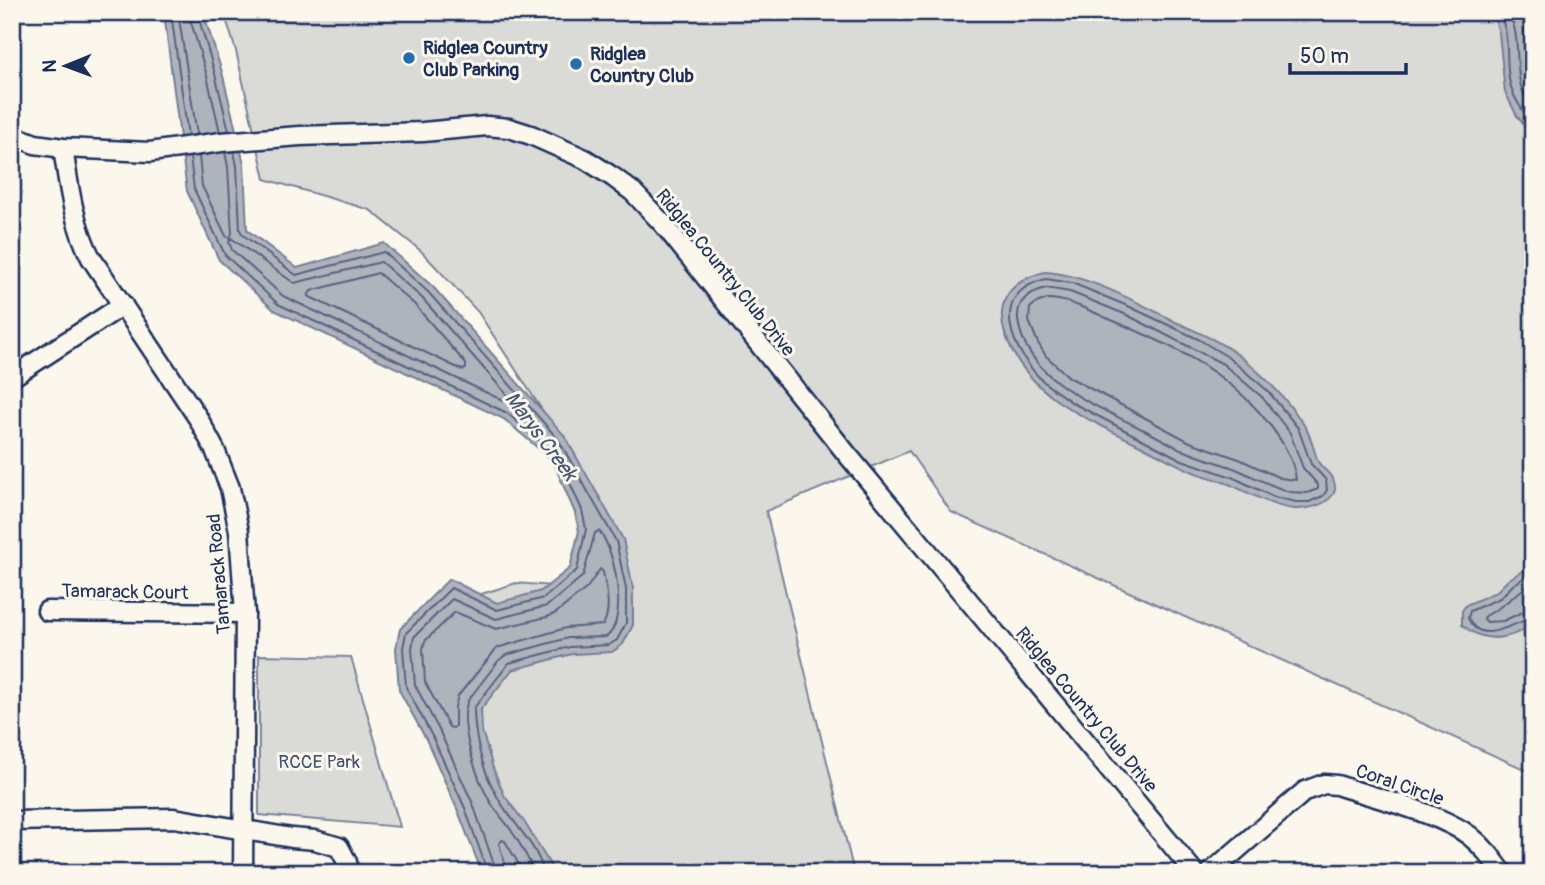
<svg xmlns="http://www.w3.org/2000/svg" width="1545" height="885" font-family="Pangolin,sans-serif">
  <rect width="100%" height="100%" fill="#fbf7ec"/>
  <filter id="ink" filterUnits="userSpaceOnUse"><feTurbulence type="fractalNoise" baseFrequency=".0143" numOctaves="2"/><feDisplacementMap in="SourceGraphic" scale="14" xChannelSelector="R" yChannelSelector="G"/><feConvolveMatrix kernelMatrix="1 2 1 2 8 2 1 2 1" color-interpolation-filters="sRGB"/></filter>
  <g filter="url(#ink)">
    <g fill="#dadad7" stroke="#7a849a" stroke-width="2">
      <polygon points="224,12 1533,12 1533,773 951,512 909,451 766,511 854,873 497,873 482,760 453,603 516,583 564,587 601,500 478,312 421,251 370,210 265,179 236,51"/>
      <polygon points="259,655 351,657 400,827 259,815"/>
    </g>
    <g fill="#afb3bb" stroke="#747e96" stroke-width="2">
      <polygon points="159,12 203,12 222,72 244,164 247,230 297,268 384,243 433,287 564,435 623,539 633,588 633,625 623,644 612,652 572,654 512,670 481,709 482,731 493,768 504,795 525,823 552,868 551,873 482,873 458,811 426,739 399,690 396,648 400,629 449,579 497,603 541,591 570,568 579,531 575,513 553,461 504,419 274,310 219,260 187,191 165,21"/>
      <polygon points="1488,12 1533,12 1533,136 1517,116 1505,92 1499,33 1496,23"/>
      <path d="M 1045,272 C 1086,274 1141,304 1178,323 C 1202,334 1226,344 1247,362 C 1268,380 1289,402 1304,425 C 1311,435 1313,448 1317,459 C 1319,466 1326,470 1330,475 C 1348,498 1314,510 1295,509 C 1272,507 1252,494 1231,485 C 1220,480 1208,477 1196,473 C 1174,464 1155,452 1134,442 C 1087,419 1035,398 1011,348 C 1006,337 1001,325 1002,312 C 1004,288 1025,277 1045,272 Z"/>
      <path d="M 1533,564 L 1533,624 C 1510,640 1485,644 1462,625 L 1462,611 L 1466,605 L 1496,592 L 1508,580 Z"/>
    </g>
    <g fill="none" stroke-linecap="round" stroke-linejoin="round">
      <g stroke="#566483" stroke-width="2">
        <polyline points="168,12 172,20 188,136"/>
        <polyline points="178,12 197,135"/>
        <polyline points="188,12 207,76 220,132"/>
        <polyline points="197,12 215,74 229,131"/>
        <path d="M 1498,12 C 1511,33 1505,56 1509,79 C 1512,97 1522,110 1533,124"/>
        <path d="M 1508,12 C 1526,44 1507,76 1533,110"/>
        <path d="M 1520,12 C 1529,38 1523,66 1533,91"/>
        <path d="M 234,152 L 237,166 L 240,230 L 243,235 L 296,275 L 384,252 L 428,292 L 558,439 L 616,541 L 626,589 L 626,623 L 617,640 L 609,645 L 570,647 L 509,663 L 474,708 C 474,738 483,772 498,798 C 512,823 537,844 544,873"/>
        <polyline points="199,156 202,186 226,236 229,238 232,234 228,167 225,152"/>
        <polyline points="190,157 194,189 225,255 278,304 507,413 558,456 582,510 586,529 577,570 544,598 497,610 451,588 406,633 403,648 406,687 432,736 465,808 488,873"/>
        <polygon points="231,238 294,283 381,262 422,298 508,396 508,400 504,401 283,296 232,250 229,242"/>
        <polygon points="378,273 415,305 466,364 466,369 462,370 308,296 311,291"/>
        <path d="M 1046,279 L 1072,283 L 1130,307 L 1198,339 L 1228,357 L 1268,391 L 1298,428 L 1311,464 L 1326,480 L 1327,490 L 1323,496 L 1309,502 L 1296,502 L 1274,497 L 1232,477 L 1182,460 L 1071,402 C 1062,395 1052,389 1044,382 C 1012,352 986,293 1046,279 Z"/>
        <path d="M 1046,288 L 1070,292 L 1127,315 L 1223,364 L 1262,397 L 1290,433 L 1303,468 L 1318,485 L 1318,489 L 1307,493 L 1290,492 C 1271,486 1254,477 1236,469 C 1221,463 1205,459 1190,453 C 1173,447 1158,436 1142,429 C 1097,406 1026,380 1018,320 C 1016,301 1030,292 1046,288 Z"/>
        <path d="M 1048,299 C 1069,299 1090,311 1109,319 C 1169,344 1224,369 1265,419 C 1280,437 1294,458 1296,480 L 1280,478 L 1239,459 L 1190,442 L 1069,377 L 1046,356 L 1038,343 L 1029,321 L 1030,308 L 1036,303 Z"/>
        <path d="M 600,569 L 603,572 C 606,588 612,610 603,625 L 566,628 L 497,648 L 458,696 L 455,707 L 455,726 L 453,728 L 449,727 L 425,682 L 423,649 L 425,641 L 455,612 L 496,629 L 547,617 L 556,613 L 587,588 Z"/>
        <path d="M 1533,572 L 1513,585 L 1500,598 L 1470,611 L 1468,618 C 1481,648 1515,621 1533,618"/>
        <path d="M 1533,582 C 1516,593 1504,607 1485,616 L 1484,619 L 1487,622 L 1503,621 L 1525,611 L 1533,610"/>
        <path d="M 497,873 L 473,804 L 440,732 L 415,685 L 412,648 L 414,637 L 452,599 L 496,619 L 547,606 L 583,576 L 595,533 L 599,531 C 615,548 629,622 606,637 L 568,638 L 506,655 L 499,660 L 469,699 C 456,721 478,782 491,803 C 497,813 505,821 511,830 C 520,843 528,858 535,873"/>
        <polyline points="508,873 499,844 502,840 505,841 524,873"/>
      </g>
      <g stroke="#1b2f5e" stroke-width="23">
        <g id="minor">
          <polyline points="12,135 35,144 63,148 150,152 221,142 300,136 423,132 487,126 509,128 531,135 585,159 613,177 633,192 664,225 846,453 1195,873"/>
          <path d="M 63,148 C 69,187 73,223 91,258 L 198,418 L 215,450 L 230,488 L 239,531 L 245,613 L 243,873"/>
          <polyline points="12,377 123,305"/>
          <polyline points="47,611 245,613"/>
          <polyline points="12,821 174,818 292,838 315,840 339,847 347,862 348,873"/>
          <path d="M 1210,873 L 1305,791 L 1324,784 L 1337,785 C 1375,798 1440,813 1470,836 C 1484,847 1493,859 1503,873"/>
        </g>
      </g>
      <use href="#minor" stroke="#fbf7ec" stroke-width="18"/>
    </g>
  </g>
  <g fill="#1f6fb2" stroke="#fbf7ec" stroke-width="2.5">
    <circle cx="409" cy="58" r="7"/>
    <circle cx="576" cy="64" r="7"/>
  </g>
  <g text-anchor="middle" stroke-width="6" stroke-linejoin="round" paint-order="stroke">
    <g font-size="19" font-weight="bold" fill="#1b2f5e" stroke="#fbf7ec" text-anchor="start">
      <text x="423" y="54">Ridglea Country<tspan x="423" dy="22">Club Parking</tspan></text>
      <text x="590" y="60">Ridglea<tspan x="590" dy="22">Country Club</tspan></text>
    </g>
    <g font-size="19" fill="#1b2f5e" stroke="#fbf7ec">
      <text transform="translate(726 272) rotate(51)" y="7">Ridglea Country Club Drive</text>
      <text transform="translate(218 574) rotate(-95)" y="7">Tamarack Road</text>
      <text transform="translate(125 591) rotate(1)" y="7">Tamarack Court</text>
      <text transform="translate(1087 709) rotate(50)" y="7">Ridglea Country Club Drive</text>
      <text transform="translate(1400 784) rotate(19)" y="7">Coral Circle</text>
    </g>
    <g font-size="19" fill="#415176" stroke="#fbf7ec">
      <text x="319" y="768">RCCE Park</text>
    </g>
    <g font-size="21" font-style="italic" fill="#47577a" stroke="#fbf7ec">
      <text transform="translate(541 436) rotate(53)" y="7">Marys Creek</text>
    </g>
  </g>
  <rect width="1545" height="885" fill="none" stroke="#fbf7ec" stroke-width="42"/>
  <rect x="21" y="21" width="1503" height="843" fill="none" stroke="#1b2f5e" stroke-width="2.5" filter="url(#ink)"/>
  <g transform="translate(66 66) rotate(269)" stroke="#fbf7ec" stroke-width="5" paint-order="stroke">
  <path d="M0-5L12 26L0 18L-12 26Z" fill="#1b2f5e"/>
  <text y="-10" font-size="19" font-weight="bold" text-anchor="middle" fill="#1b2f5e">N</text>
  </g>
  <path d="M1290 63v10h116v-10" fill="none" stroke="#1b2f5e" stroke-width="3.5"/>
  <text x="1300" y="63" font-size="21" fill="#1b2f5e" stroke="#fbf7ec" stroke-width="5" paint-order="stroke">50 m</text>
</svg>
